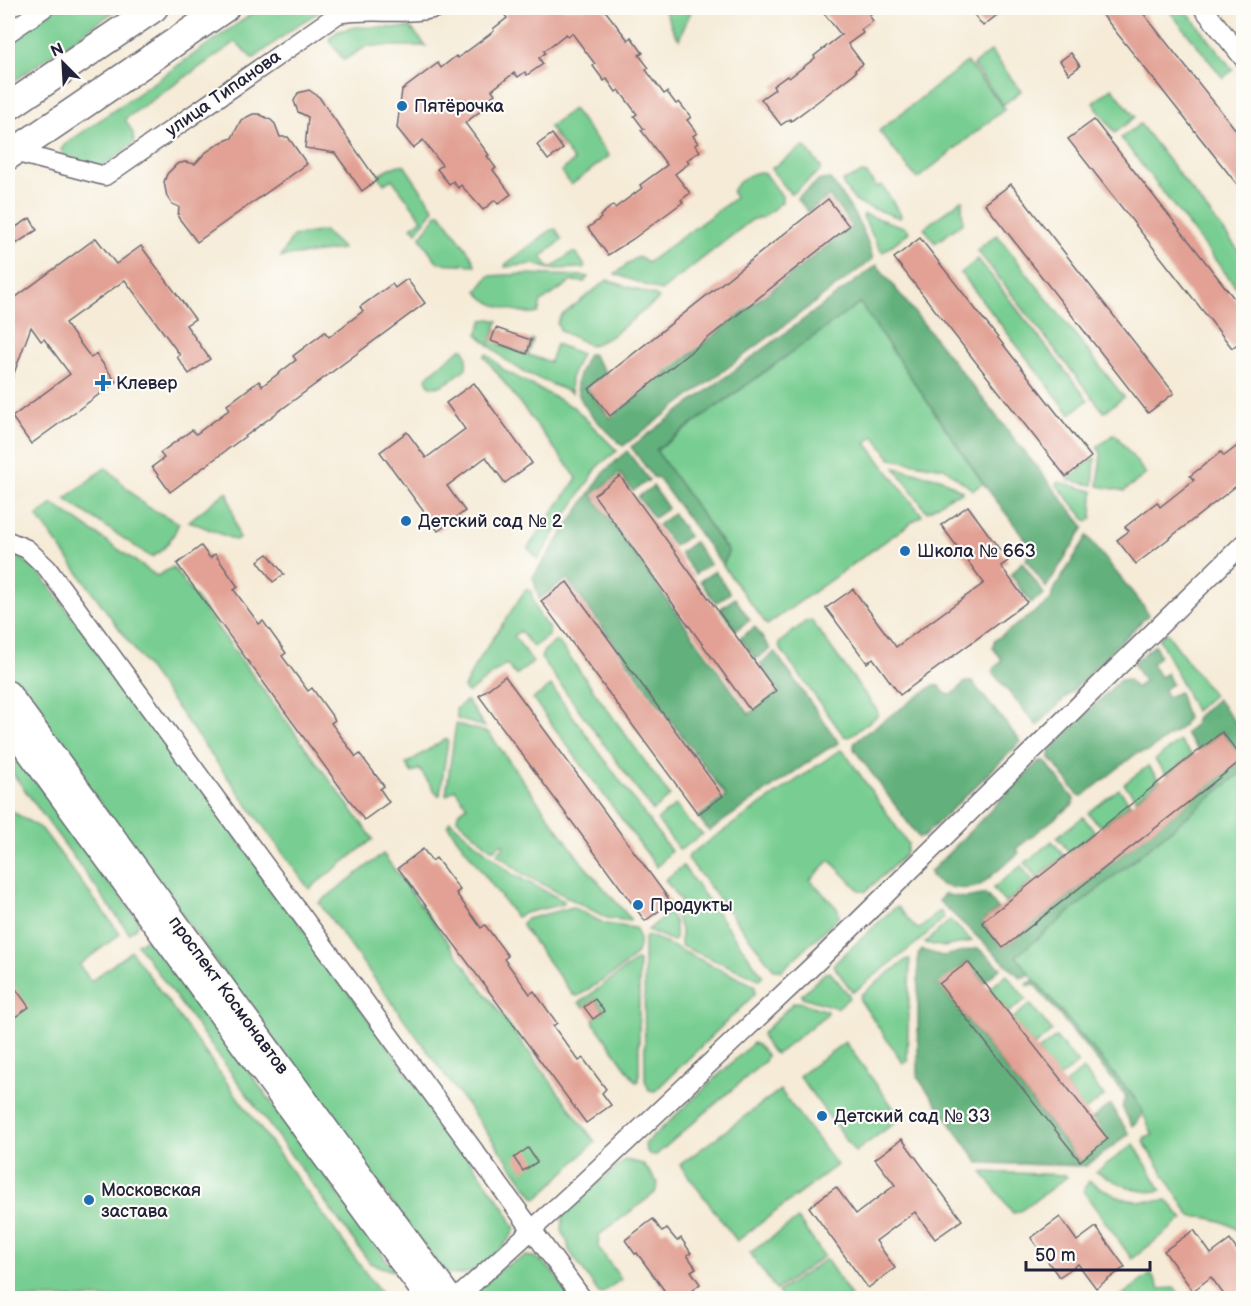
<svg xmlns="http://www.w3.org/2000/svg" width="1251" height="1306" font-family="'Balsamiq Sans',sans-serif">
  <rect width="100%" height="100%" fill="#fdfcf7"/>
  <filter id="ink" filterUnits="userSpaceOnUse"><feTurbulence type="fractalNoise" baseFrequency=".0167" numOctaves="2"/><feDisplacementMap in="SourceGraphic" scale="12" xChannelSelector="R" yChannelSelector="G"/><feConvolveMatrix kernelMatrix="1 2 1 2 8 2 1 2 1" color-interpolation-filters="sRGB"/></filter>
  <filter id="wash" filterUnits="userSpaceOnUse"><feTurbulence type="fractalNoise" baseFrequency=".008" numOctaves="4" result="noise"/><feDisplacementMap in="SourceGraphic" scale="24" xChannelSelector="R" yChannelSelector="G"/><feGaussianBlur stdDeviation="1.35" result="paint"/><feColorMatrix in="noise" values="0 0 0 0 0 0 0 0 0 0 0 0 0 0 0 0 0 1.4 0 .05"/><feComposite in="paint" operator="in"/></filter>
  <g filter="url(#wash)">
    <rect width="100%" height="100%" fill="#f5ebd7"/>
    <g fill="#78ce92" stroke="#4d7866" stroke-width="1.5">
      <polygon points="56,8 119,8 8,85 8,41"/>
      <polygon points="260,8 326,8 299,24 253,59 236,42 125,119 133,133 134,143 106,164 99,167 64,156 61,150 63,146"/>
      <path d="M 671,8 L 692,9 L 679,39 C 671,30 671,21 665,12 Z"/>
      <polygon points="1167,8 1184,8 1233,70 1223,78"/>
      <polygon points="356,27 411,28 426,46 367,46 344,60 330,42 330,37 339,31"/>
      <polygon points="991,51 1021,91 1003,105 973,65"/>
      <polygon points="967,62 1005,109 917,179 879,131"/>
      <polygon points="1112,88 1135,117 1115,133 1093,103"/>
      <polygon points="573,109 609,156 571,185 561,171 574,161 549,127"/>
      <polygon points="1140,124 1243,256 1243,296 1121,138"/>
      <polygon points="805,147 821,167 821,170 793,193 790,193 771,169 801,148"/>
      <polygon points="399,165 404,165 434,209 417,232 411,227 422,219 392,179 384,184 378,175 388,169"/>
      <path d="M 760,172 L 764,173 L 782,196 L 782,202 L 762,218 L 753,219 L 661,291 L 615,274 L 637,257 L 642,258 L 647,263 L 735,198 L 732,192 C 735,183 750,173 760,172 Z"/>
      <polygon points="862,173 867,174 876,187 882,185 901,215 900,218 860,204 855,201 843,185 843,181"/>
      <polygon points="961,200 963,200 962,205 963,223 935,243 924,228"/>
      <polygon points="438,213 440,213 471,255 475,265 438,263 420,238"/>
      <polygon points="864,214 907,228 909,232 883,252 880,250 863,217"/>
      <polygon points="556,229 562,240 541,257 550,269 571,253 576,253 585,266 584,268 550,269 533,264 505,267 506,264 551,230"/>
      <polygon points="324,231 343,249 281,257 293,236"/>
      <polygon points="997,235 1124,397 1104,412 977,250"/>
      <polygon points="978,259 1088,400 1070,414 961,273"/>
      <path d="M 524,274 L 584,276 L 588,277 L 584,282 L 572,281 L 541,302 L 538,313 L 533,314 C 514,310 489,308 477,291 L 489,276 Z"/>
      <polygon points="607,280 656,296 659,299 610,337 591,346 561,331 557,323 561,316"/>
      <polygon points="860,303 983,483 973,490 944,468 891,459 874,436 866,443 922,515 767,625 723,566 728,551 656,451"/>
      <path d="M 490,319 L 498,321 L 491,341 L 503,331 L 499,345 L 526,354 L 532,339 L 533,340 L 528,355 L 550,362 L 556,344 L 581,354 C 576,366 567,379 572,393 L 524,372 L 503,358 L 477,334 L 483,320 Z"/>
      <path d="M 461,349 L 464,349 L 467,357 L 466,368 C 457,375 432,399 426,379 L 428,375 Z"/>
      <polygon points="487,354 505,371 575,408 617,451 599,465 538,559 528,548 577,478 484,356"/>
      <polygon points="1115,434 1146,474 1124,491 1098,486 1101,453 1097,447"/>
      <polygon points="1093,458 1095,458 1093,485 1068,480"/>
      <path d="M 105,468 L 109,470 L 144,505 L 179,523 C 174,536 164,552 151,557 L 65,499 Z"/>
      <polygon points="895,468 940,478 962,491 962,493 951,496 927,512"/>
      <polygon points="1058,482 1093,491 1092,519 1088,521 1086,520 1056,484"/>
      <polygon points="226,492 228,493 239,539 235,540 189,521"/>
      <polygon points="53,504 157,576 173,567 373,839 309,889 37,516"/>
      <path d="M 8,551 L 16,555 L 38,571 L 218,811 L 503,1206 L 515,1229 C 506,1249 462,1291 440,1268 L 8,677 Z"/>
      <path d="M 526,589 L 531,591 C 534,607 539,617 550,630 L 549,635 L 533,647 L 520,631 L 514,636 L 533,662 L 516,675 L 506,664 L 468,693 L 464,688 L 474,667 Z"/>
      <polygon points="811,620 878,712 877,716 849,737 844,736 779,647 779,643 805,622"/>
      <polygon points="1166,632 1213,695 1195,711 1167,653 1159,639"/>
      <polygon points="557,640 670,796 653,811 541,658 544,651"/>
      <polygon points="551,686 671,851 657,867 533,699"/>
      <polygon points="466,701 468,702 485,727 457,719 456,709"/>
      <polygon points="456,724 489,733 582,863 630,918 630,921 607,918 523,874 497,854 504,846 503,844 501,844 494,849 491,849 457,819 458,813 467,806 455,789 447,795 446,794"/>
      <polygon points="445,739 448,740 440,795 438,795 419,769 412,773 406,764"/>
      <polygon points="1179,741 1192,755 1167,775 1155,760"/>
      <polygon points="8,748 13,749 139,921 137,927 129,933 8,767"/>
      <polygon points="840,750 845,753 908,844 905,855 865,892 859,890 830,860 810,880 838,909 839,917 781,971 773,968 688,859 690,854"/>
      <polygon points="1148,766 1160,781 1136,799 1124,784"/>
      <path d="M 1243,771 L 1243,1236 C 1234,1223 1209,1216 1193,1217 L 1189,1214 L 1143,1141 L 1145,1137 L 1153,1135 L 1137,1101 L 1015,957 Z"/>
      <polygon points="1119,789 1130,804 1101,827 1088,813"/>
      <polygon points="676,805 689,823 703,834 680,850 657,820"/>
      <polygon points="8,809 42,829 120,934 79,965 91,981 131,951 384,1298 8,1298"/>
      <polygon points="1083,817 1095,832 1069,852 1057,837"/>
      <polygon points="450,821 512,874 564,901 564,904 525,913 516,917 448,826"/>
      <polygon points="1052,841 1064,856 1037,878 1025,863"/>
      <polygon points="383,854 595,1142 539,1197 535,1198 319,903"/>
      <polygon points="683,866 763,976 759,979 681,946 681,929 673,909 682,903 665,880"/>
      <polygon points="1021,866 1033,881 1005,903 993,888"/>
      <path d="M 573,907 L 605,924 L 635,928 C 640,935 641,948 635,955 C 623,970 594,985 578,996 L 573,995 L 522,926 L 522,923 L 527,919 Z"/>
      <polygon points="898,907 916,928 920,929 938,912 941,912 944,918 919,941 855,991 852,991 833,965 894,908"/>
      <polygon points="667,914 670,914 675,923 675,940 673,941 648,930"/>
      <polygon points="950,920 972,941 944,947 925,943"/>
      <polygon points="651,936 755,986 755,994 655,1091 649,1090 645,1080 644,940 646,937"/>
      <polygon points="148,938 152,939 395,1272 370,1263 137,944"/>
      <polygon points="907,959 910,960 907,1062 903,1063 860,1000 861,995"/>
      <polygon points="637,960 639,961 639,1081 636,1082 594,1023 593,1019 604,1011 595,999 584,1007 579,1003"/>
      <polygon points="830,972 849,995 849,998 837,1008 802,997 802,994 825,973"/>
      <polygon points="1007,975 1026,999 1008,1013 989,989"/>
      <path d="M 799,1002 L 827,1011 L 827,1014 L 781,1051 L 776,1054 C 769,1051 764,1042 762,1034 L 793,1003 Z"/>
      <polygon points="1030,1004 1052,1031 1034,1046 1012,1019"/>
      <polygon points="1056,1037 1078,1063 1059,1078 1038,1051"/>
      <polygon points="845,1042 901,1118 855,1152 799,1076"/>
      <polygon points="753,1043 758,1045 767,1056 765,1061 656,1155 650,1155 646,1150 645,1144"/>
      <polygon points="1083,1069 1104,1096 1085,1111 1065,1084"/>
      <polygon points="780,1090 837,1165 737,1241 680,1165"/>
      <path d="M 1134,1144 L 1161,1190 C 1139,1197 1116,1181 1096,1172 Z"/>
      <polygon points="625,1160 643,1164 658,1183 655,1193 599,1235 598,1247 621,1279 601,1294 598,1292 569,1250 567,1240 562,1233 563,1212"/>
      <polygon points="982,1172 1065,1175 1067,1177 1019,1212 1013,1213"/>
      <path d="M 1089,1181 C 1122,1200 1129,1204 1167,1200 L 1183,1219 L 1132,1259 L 1083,1191 Z"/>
      <polygon points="798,1219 824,1256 776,1290 750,1253"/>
      <path d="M 527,1256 C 547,1256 560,1284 571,1298 L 474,1298 C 485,1279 506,1263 527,1256 Z"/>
      <polygon points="826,1259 851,1296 848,1298 782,1298 778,1292"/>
      <polygon points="1151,1274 1160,1289 1175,1288 1182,1298 1118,1298"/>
    </g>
    <g fill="#62b17c" stroke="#426a5c" stroke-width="1.5">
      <path d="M 830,179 C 848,203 866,229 873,259 L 623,446 C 607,430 574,405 577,381 C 579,372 584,362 588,354 L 592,354 L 606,373 L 587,388 L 610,418 L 852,226 L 829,196 L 808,212 L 797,198 L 820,180 Z"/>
      <polygon points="877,265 1084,527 1046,588 1026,559 1032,548 983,483 860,303 656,450 728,552 723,566 658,478 653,477 631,447"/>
      <polygon points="627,451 649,480 633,491 620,474 592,495 749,714 779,691 760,664 775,652 839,743 826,750 709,831 698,817 726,796 567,579 539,599 533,577 604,472"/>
      <polygon points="653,486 668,508 654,518 638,497"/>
      <polygon points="673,514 689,536 674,546 658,525"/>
      <polygon points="1087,536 1144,607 1148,615 1037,726 993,673 994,668 1001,662 1001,658 993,648 994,641 1049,602 1052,597 1052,593"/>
      <polygon points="694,542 710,564 695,574 680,553"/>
      <polygon points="1022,562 1044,594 1031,603 1011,575"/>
      <polygon points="715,571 730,593 716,603 700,581"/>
      <polygon points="735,598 750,620 736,630 720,609"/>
      <polygon points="755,627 770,649 756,659 740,638"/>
      <polygon points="1155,645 1160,656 1152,664 1160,677 1167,673 1172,684 1164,689 1167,697 1179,692 1187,718 1182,727 1147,752 1137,753 1083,796 1078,795 1050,758 1049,751 1120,680 1128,679 1136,688 1144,681 1133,663"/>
      <polygon points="965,682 972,682 1021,742 923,837 919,838 854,749 854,744 859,738 934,685 939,686 946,694 952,695"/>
      <polygon points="1217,699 1243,732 1243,771 1016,956 1030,974 1021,978 939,901 944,894 965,898 986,894 998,909 982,922 1003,948 1242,759 1222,732 1198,750 1185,734 1194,725 1197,717"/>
      <path d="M 1039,761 L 1045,761 L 1074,799 L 1073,804 L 1017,848 L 1019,853 L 979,886 C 966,891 933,889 930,872 Z"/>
      <polygon points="978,948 1001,968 984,982 967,962 940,985 1079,1161 1092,1119 1110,1104 1129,1134 1086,1166 979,1163 918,1078 918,954 922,950 943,956"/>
      <polygon points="1035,980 1137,1101 1143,1112 1137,1123 1132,1126 1122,1107 1126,1096 1034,984 1028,986 1026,984"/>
    </g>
    <g id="blocks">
      <g fill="#e2a194">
        <polygon points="513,8 603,8 628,40 631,37 643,53 639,55 649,68 646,70 664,94 667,92 676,104 679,102 691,117 687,120 697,133 693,136 698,143 695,145 700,151 687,160 689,163 675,174 690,193 681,200 683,202 633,239 608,255 588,228 601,218 600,216 613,205 615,208 642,188 640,185 667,165 641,130 644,129 634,116 637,114 619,90 616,92 607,79 604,81 593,66 595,64 572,33 568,36 566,34 544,51 545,53 539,58 543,64 527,75 525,72 518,77 514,73 492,90 495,94 488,99 491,103 465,123 489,155 487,156 496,168 493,170 511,194 498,204 495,200 483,210 461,185 458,188 453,181 449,184 437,169 442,165 423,140 413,148 397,128 402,90 438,63 441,68 456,56 458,58 494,31 493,29 507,18 504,14"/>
        <polygon points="820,8 879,8 869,15 873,21 861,30 863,33 848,44 863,64 855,70 856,72 817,102 791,121 790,119 781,125 761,99 775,89 773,86 787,76 789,78 815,58 814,56 841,35"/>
        <polygon points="969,8 1006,8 983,26"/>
        <polygon points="1097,8 1139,8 1244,140 1244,193"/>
        <polygon points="1071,53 1080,66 1069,74 1060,61"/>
        <polygon points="309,90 319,97 377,180 362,191 335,153 305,148 308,117 298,112 294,101 298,93"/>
        <polygon points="253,114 259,114 271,120 275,124 280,137 288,137 307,164 197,242 178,217 179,207 172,204 167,197 164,182 167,174 177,164 185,162 195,164 205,153 220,143 232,138 241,120"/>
        <polygon points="1094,120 1244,311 1244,339 1232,348 1068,139"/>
        <polygon points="552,134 563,149 548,160 537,145"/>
        <polygon points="1011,184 1174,393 1148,413 985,204"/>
        <polygon points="828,199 849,226 610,416 589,389"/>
        <polygon points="30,218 37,230 8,249 8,232"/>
        <polygon points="96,238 116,264 141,246 195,319 186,325 210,359 189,374 177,357 180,355 125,280 65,323 91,358 96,354 116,382 31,444 12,417 70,374 44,339 41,341 31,327 9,387 8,387 8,303"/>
        <polygon points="920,238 1091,457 1066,477 894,258"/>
        <polygon points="407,279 425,303 170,492 152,467 164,458 160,453 192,430 196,434 230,409 227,405 259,381 262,386 296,360 293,356 325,332 329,337 363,311 360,307 392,284 395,288"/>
        <polygon points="496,328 531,340 527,354 491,341"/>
        <polygon points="474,383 532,463 505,483 486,457 447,486 465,511 438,531 380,452 407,432 426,458 465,429 446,403"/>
        <polygon points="1244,441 1244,480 1136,564 1117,540 1129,531 1125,527 1157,502 1160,507 1194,480 1190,476 1221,452 1224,456"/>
        <polygon points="620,476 776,691 750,710 594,495"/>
        <polygon points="968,506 1008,561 1001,566 1027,602 900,695 873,658 867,663 826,608 853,589 896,647 984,583 941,525"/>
        <polygon points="201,546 210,558 215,554 238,587 234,590 259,624 263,621 286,653 282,656 308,691 312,688 335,720 331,723 356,757 360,754 384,786 380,789 389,802 364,820 177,564"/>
        <polygon points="268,554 284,574 273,582 258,561"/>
        <polygon points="567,582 723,796 698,814 541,601"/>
        <polygon points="505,676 671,902 645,921 479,696"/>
        <polygon points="1222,732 1243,759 1003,948 982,922"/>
        <polygon points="423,849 432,861 436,858 460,890 456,893 481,928 485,925 508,956 504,959 530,994 534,991 557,1023 553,1026 579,1061 583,1058 606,1089 602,1093 611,1105 586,1123 398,868"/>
        <polygon points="968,962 1108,1139 1080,1161 939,984"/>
        <polygon points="8,978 29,1007 8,1022"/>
        <polygon points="595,999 604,1011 593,1019 584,1007"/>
        <polygon points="902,1139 962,1220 935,1239 915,1212 876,1241 895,1268 868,1288 809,1207 836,1187 856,1214 895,1185 875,1159"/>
        <polygon points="528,1148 537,1162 523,1171 514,1158"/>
        <polygon points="1060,1217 1077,1241 1096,1227 1125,1267 1096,1288 1078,1264 1059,1277 1031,1238"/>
        <polygon points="653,1219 662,1232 667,1229 677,1241 681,1238 691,1253 687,1255 696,1268 691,1271 700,1284 681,1299 668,1299 663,1291 664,1290 637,1253 635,1254 625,1240"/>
        <polygon points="1194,1230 1211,1254 1230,1240 1244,1260 1244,1292 1235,1299 1227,1299 1211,1277 1193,1291 1164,1251"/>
      </g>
    </g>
  </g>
  <g filter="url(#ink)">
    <use href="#blocks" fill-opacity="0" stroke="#6c6872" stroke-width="1.5"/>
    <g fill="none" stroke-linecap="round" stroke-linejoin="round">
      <g stroke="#6c6872" stroke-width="21">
        <g id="street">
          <polyline points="1203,8 1244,59"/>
          <polyline points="8,33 44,8"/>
          <path d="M 14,152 L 105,176 L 338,14 C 370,8 404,16 436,8"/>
          <polyline points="8,541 27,549 47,568 582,1298"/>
          <polyline points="457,1298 583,1183 821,958 1244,543"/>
        </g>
      </g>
      <g stroke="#6c6872" stroke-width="27">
        <g id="secondary">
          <polyline points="8,693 450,1298"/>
          <polyline points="8,723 428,1298"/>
        </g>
      </g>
      <g stroke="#6c6872" stroke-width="30">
        <g id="primary">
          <polyline points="8,107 154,8"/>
          <polyline points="8,156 225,8"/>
        </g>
      </g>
      <use href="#street" stroke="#fff" stroke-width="18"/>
      <use href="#secondary" stroke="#fff" stroke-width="24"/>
      <use href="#primary" stroke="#fff" stroke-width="27"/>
    </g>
  </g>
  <g fill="#1f6fb2" stroke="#fdfcf7" stroke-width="2">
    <circle cx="402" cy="106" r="6"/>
    <path d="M100 374h6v6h6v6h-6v6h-6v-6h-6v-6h6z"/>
    <circle cx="406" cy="521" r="6"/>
    <circle cx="905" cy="551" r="6"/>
    <circle cx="638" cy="905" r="6"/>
    <circle cx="822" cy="1116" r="6"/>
    <circle cx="89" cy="1200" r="6"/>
  </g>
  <g text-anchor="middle" stroke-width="4.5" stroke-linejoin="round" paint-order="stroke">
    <g font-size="18" fill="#22223b" stroke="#fdfcf7">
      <text transform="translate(223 93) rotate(-35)" y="6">улица Типанова</text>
      <text transform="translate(229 995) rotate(54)" y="6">проспект Космонавтов</text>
    </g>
    <g font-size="18" fill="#22223b" stroke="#fdfcf7" text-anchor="start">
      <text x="414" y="112">Пятёрочка</text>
      <text x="116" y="389">Клевер</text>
      <text x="418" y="527">Детский сад № 2</text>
      <text x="917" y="557">Школа № 663</text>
      <text x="650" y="911">Продукты</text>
      <text x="834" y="1122">Детский сад № 33</text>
      <text x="101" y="1196">Московская<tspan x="101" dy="21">застава</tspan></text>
    </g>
  </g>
  <rect width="1251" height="1306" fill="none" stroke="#fdfcf7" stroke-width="30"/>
  <g transform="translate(63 63) rotate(336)" stroke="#fdfcf7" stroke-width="4.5" paint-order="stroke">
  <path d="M0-4.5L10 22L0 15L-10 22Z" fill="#22223b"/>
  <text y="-9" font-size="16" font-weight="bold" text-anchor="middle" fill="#22223b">N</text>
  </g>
  <path d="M1026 1261v9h124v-9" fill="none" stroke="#22223b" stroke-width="3"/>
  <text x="1035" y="1261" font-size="18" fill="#22223b" stroke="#fdfcf7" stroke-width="4.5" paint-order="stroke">50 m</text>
</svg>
